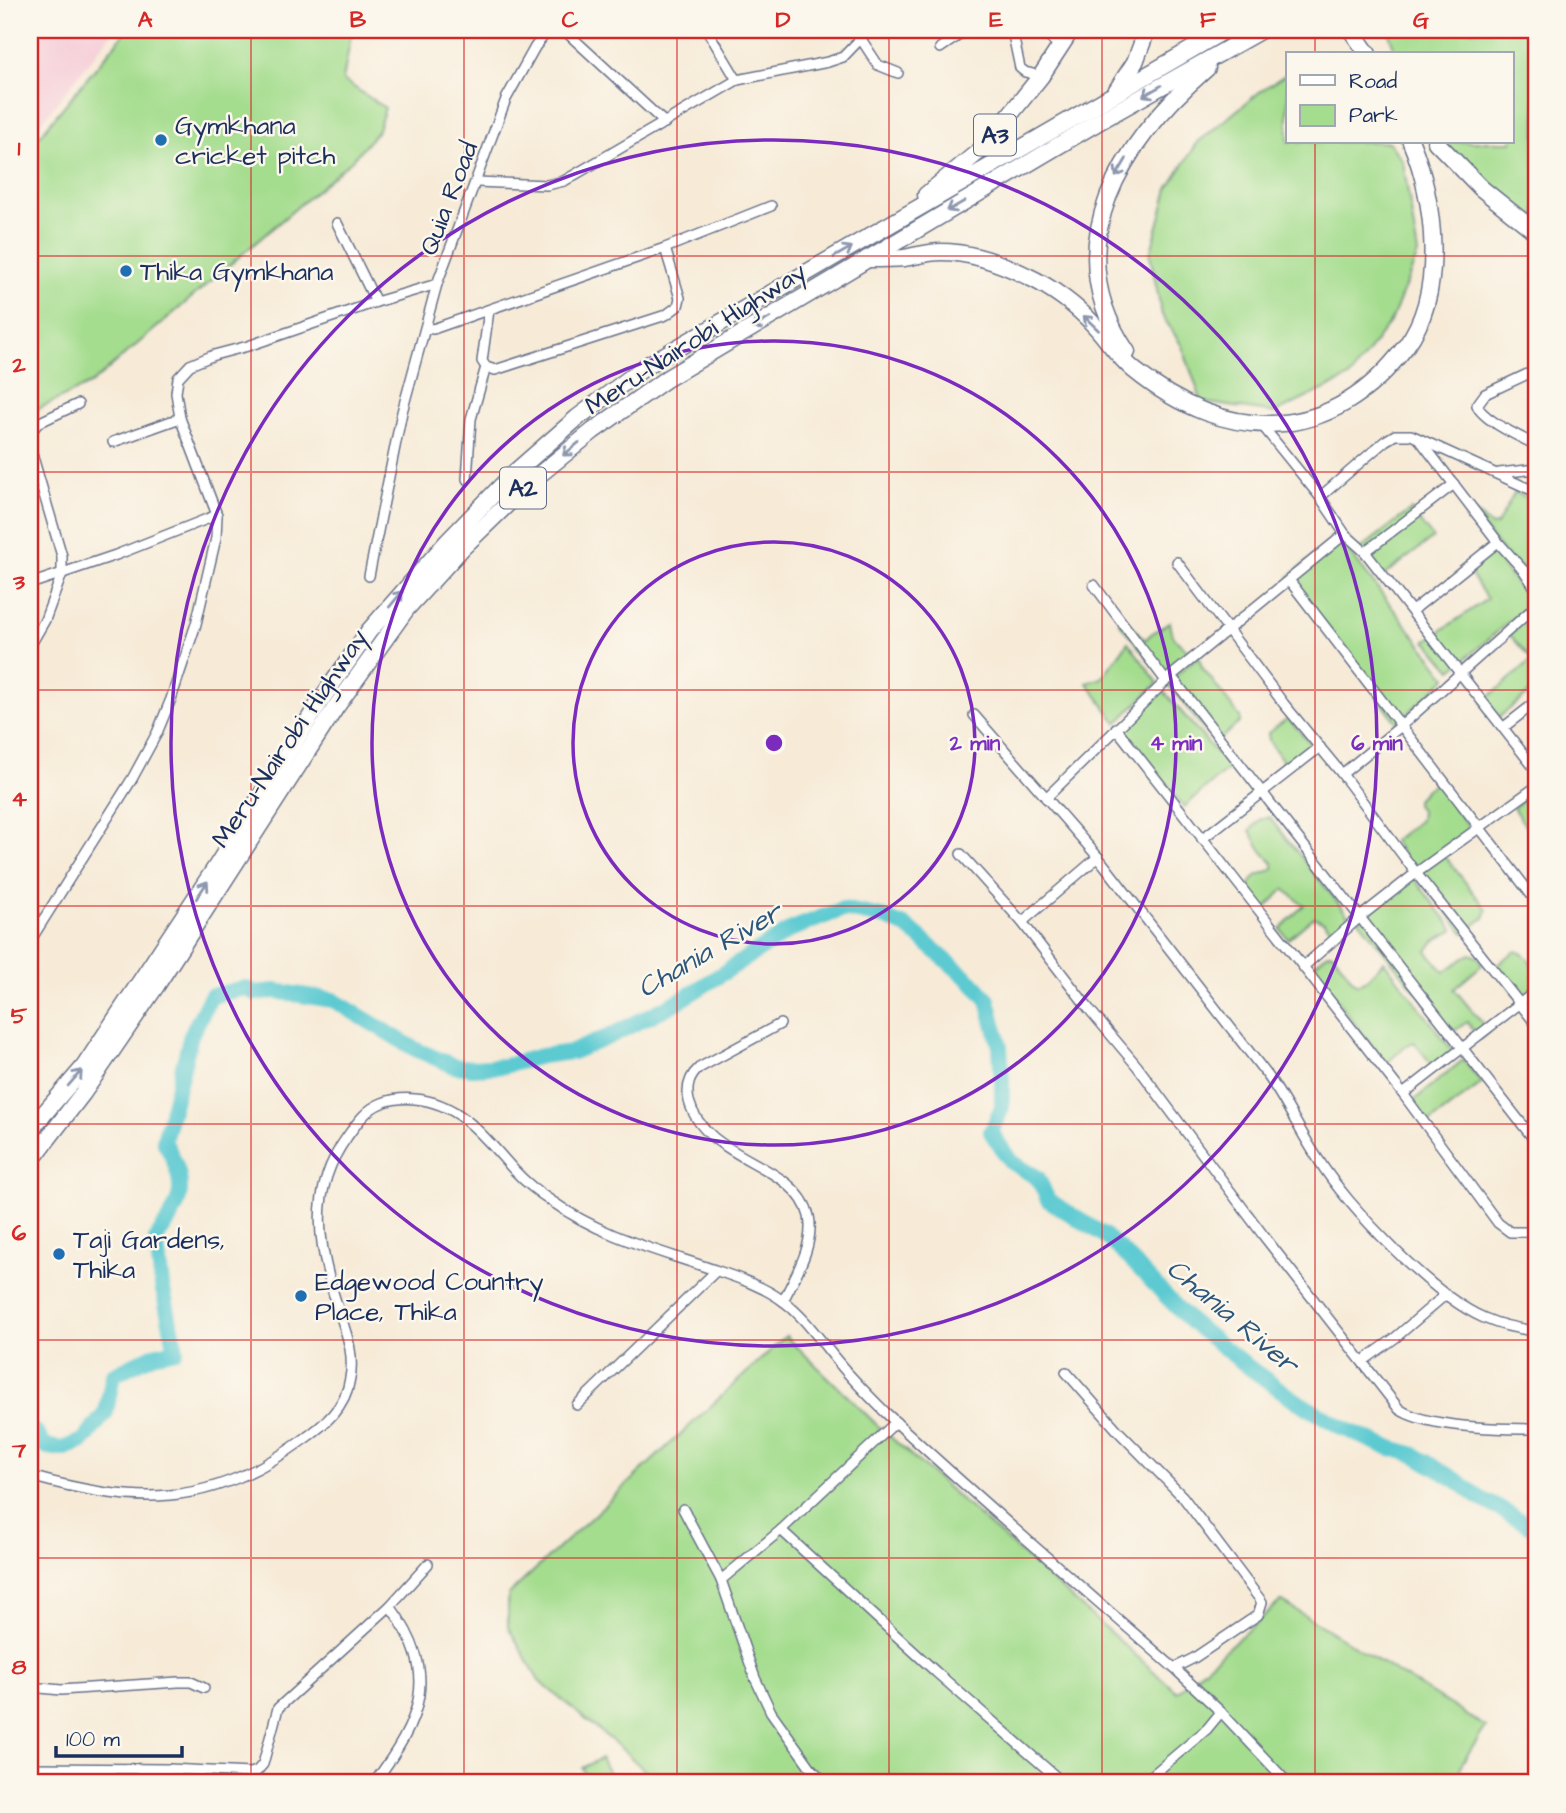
<svg xmlns="http://www.w3.org/2000/svg" width="1566" height="1813" font-family="'Architects Daughter',sans-serif">
  <rect width="100%" height="100%" fill="#fbf7ec"/>
  <filter id="ink" filterUnits="userSpaceOnUse"><feTurbulence type="fractalNoise" baseFrequency=".0143" numOctaves="2"/><feDisplacementMap in="SourceGraphic" scale="14" xChannelSelector="R" yChannelSelector="G"/><feConvolveMatrix kernelMatrix="1 2 1 2 8 2 1 2 1" color-interpolation-filters="sRGB"/></filter>
  <filter id="wash" filterUnits="userSpaceOnUse"><feTurbulence type="fractalNoise" baseFrequency=".00686" numOctaves="4" result="noise"/><feDisplacementMap in="SourceGraphic" scale="28" xChannelSelector="R" yChannelSelector="G"/><feGaussianBlur stdDeviation="1.57" result="paint"/><feColorMatrix in="noise" values="0 0 0 0 0 0 0 0 0 0 0 0 0 0 0 0 0 1.4 0 .05"/><feComposite in="paint" operator="in"/></filter>
  <g filter="url(#wash)">
    <rect width="100%" height="100%" fill="#f7ebd8"/>
    <polygon fill="#f6cfd9" points="30,30 114,30 33,133 30,133"/>
    <g fill="#a5dd8f" stroke="#608676" stroke-width="2">
      <polygon points="127,30 352,30 343,80 385,108 377,132 352,160 92,383 30,413 30,140 36,140"/>
      <polygon points="1388,30 1536,30 1536,220 1528,218 1471,178 1445,142 1512,142 1512,54 1396,54"/>
      <polygon points="1288,73 1288,142 1389,142 1403,162 1418,254 1392,319 1350,377 1275,413 1202,402 1182,346 1162,315 1150,255 1168,189 1198,142 1262,90"/>
      <polygon points="1515,492 1536,502 1536,574 1512,563 1467,509 1480,516 1491,526 1497,525"/>
      <polygon points="1411,510 1433,538 1379,579 1358,551"/>
      <polygon points="1337,536 1447,678 1397,723 1289,577"/>
      <polygon points="1491,551 1531,603 1452,670 1426,641 1487,599 1468,570"/>
      <polygon points="1536,613 1536,688 1494,721 1482,703 1532,660 1509,634"/>
      <path d="M 1126,620 L 1145,640 L 1151,634 L 1170,622 C 1168,636 1182,647 1193,654 L 1164,679 L 1119,622 Z"/>
      <polygon points="1128,642 1158,683 1117,723 1087,683 1102,678"/>
      <polygon points="1198,656 1202,667 1240,717 1240,722 1215,743 1167,683"/>
      <polygon points="1162,689 1229,768 1184,807 1122,728"/>
      <polygon points="1288,718 1312,745 1285,764 1269,741 1268,733"/>
      <polygon points="1436,783 1471,830 1414,870 1393,841 1420,820 1421,811 1416,805 1416,800 1426,789"/>
      <polygon points="1536,790 1536,841 1513,808"/>
      <polygon points="1269,817 1351,919 1335,933 1324,922 1314,917 1288,939 1280,929 1304,905 1284,889 1264,910 1247,888 1256,876 1273,869 1273,863 1262,851 1250,831 1259,820"/>
      <polygon points="1444,855 1487,910 1484,918 1464,933 1417,874"/>
      <path d="M 1413,877 L 1454,930 L 1434,941 L 1427,951 L 1444,972 L 1470,954 C 1477,956 1480,957 1482,965 L 1454,989 L 1489,1031 L 1480,1039 L 1467,1022 L 1450,1034 L 1359,920 Z"/>
      <path d="M 1516,951 C 1534,957 1536,973 1536,990 L 1521,1002 L 1494,966 Z"/>
      <polygon points="1328,953 1333,953 1352,979 1358,984 1366,980 1384,961 1456,1055 1433,1066 1414,1042 1405,1046 1386,1064 1311,967"/>
      <polygon points="1463,1060 1482,1083 1429,1123 1412,1102"/>
      <polygon points="786,1336 877,1425 1177,1692 1281,1601 1486,1727 1462,1763 1456,1783 658,1783 622,1749 539,1681 508,1627 508,1595"/>
      <polygon points="601,1758 614,1783 589,1783 582,1768"/>
    </g>
    <g fill="none" stroke-linecap="round" stroke-linejoin="round">
      <path stroke="#5dcad2" stroke-width="16" d="M 30,1430 L 36,1432 L 44,1446 L 62,1449 L 83,1441 L 106,1412 L 113,1375 L 153,1355 L 176,1350 L 162,1285 L 156,1238 C 185,1201 188,1183 164,1141 L 191,1035 L 211,996 L 245,988 L 255,993 L 275,991 L 333,1000 L 415,1049 L 454,1066 L 473,1068 L 504,1066 L 541,1056 L 572,1052 L 608,1037 L 681,1000 L 792,929 L 843,909 L 886,918 L 907,927 L 973,983 L 988,1000 L 1000,1047 L 1002,1080 L 1002,1108 L 991,1132 L 1011,1162 L 1038,1178 L 1048,1200 L 1104,1235 L 1129,1258 L 1190,1321 L 1251,1369 L 1295,1400 L 1343,1428 L 1381,1445 L 1415,1455 L 1459,1482 L 1478,1497 L 1536,1529"/>
    </g>
  </g>
  <g filter="url(#ink)">
    <g fill="none" stroke-linecap="round" stroke-linejoin="round">
      <g stroke="#687189" stroke-width="12">
        <g id="street">
          <polyline points="564,30 665,123"/>
          <polyline points="1012,30 1020,68 1025,72 1041,76"/>
          <polyline points="1042,30 1060,47"/>
          <polyline points="861,39 878,65 898,73"/>
          <polyline points="940,48 967,30"/>
          <polyline points="737,80 828,62 843,57 869,30"/>
          <polyline points="477,182 547,185 564,181 737,80 707,30"/>
          <polyline points="337,223 376,302 437,284 506,99 535,47 548,30"/>
          <polyline points="489,310 482,361 486,367 495,370 666,315 678,306 680,298 665,248"/>
          <polyline points="426,328 433,329 665,248 771,206"/>
          <path d="M 1536,370 L 1485,394 L 1477,405 C 1482,420 1522,438 1536,445"/>
          <polyline points="1261,424 1320,497 1345,534 1365,552 1536,770"/>
          <polyline points="1420,440 1498,542 1523,570 1536,576"/>
          <polyline points="113,442 180,418"/>
          <polyline points="1499,473 1536,469"/>
          <polyline points="467,479 471,419 486,367"/>
          <polyline points="1320,497 1385,441 1395,435 1411,435 1536,492"/>
          <polyline points="1365,552 1454,484"/>
          <polyline points="1177,562 1284,704 1342,774 1416,873 1536,1024"/>
          <polyline points="1524,571 1536,589"/>
          <polyline points="369,576 402,412 437,284"/>
          <polyline points="1289,580 1536,901"/>
          <polyline points="30,584 116,555 217,515"/>
          <polyline points="1094,585 1166,681"/>
          <polyline points="1412,611 1498,542"/>
          <polyline points="30,646 45,620 62,574 62,556 30,447 31,432 38,423 78,404"/>
          <polyline points="1171,676 1536,1142"/>
          <path d="M 974,715 L 1098,857 L 1268,1076 C 1287,1103 1300,1132 1318,1159 C 1348,1207 1433,1296 1484,1318 C 1500,1325 1519,1329 1536,1331"/>
          <polyline points="1504,727 1536,702"/>
          <polyline points="1116,728 1403,1094 1498,1223 1510,1232 1536,1232"/>
          <polyline points="1342,774 1401,726 1536,606"/>
          <polyline points="1046,798 1171,676 1345,534"/>
          <polyline points="1202,839 1320,747"/>
          <polyline points="961,854 1022,922"/>
          <path d="M 1098,857 L 1022,922 L 1089,1009 L 1137,1066 L 1263,1235 L 1399,1409 C 1426,1428 1503,1429 1536,1429"/>
          <polyline points="30,941 132,779 157,733 171,699 196,624 216,538 217,515 180,418 176,393 178,378 190,365 214,355 248,346 376,302"/>
          <polyline points="1304,966 1360,917 1416,873 1536,787"/>
          <path d="M 780,1024 L 699,1068 C 689,1077 686,1087 689,1101 C 705,1161 796,1162 809,1216 C 815,1245 795,1276 783,1301"/>
          <polyline points="1403,1094 1536,991"/>
          <polyline points="1363,1361 1395,1338 1445,1295"/>
          <polyline points="577,1405 716,1271"/>
          <path d="M 30,1476 C 135,1505 208,1509 300,1442 C 323,1426 346,1408 350,1378 C 355,1352 345,1330 337,1305 C 318,1246 308,1191 347,1137 C 356,1124 366,1109 382,1103 C 392,1099 404,1098 415,1099 C 461,1103 485,1138 514,1170 C 525,1182 539,1193 553,1202 C 599,1235 653,1249 706,1267 C 732,1276 760,1284 783,1301 C 805,1317 821,1342 839,1363 C 853,1380 869,1396 885,1412 C 979,1500 1077,1583 1174,1668 L 1194,1658 L 1258,1615 L 1262,1602 L 1183,1497 L 1119,1432 L 1066,1372"/>
          <polyline points="683,1509 721,1580 755,1678 771,1712 811,1768 825,1783"/>
          <polyline points="781,1530 936,1672 1063,1783"/>
          <polyline points="721,1580 781,1530 896,1422"/>
          <polyline points="30,1687 61,1690 178,1682 191,1682 204,1688"/>
          <polyline points="1221,1712 1288,1783"/>
          <polyline points="30,1768 169,1769 250,1773 257,1771 263,1764 278,1708 390,1606 428,1564"/>
          <polyline points="164,1783 169,1769"/>
          <path d="M 374,1783 C 421,1720 441,1675 390,1606"/>
          <polyline points="1143,1783 1207,1729 1221,1712 1174,1668"/>
        </g>
      </g>
      <g stroke="#687189" stroke-width="19">
        <g id="highway">
          <polyline points="1351,30 1368,54"/>
          <polyline points="1115,93 1135,62 1147,30"/>
          <polyline points="1436,142 1481,188 1536,232"/>
          <polyline points="926,195 983,148 1041,76 1071,30"/>
          <path d="M 867,259 C 879,259 892,259 904,258 C 916,256 928,252 941,252 C 970,252 1001,263 1027,276 C 1051,287 1077,306 1095,326 C 1108,340 1119,358 1134,370 C 1226,445 1332,446 1406,346 C 1446,293 1435,199 1411,142"/>
          <path d="M 1127,352 C 1054,244 1123,141 1207,68"/>
          <polyline points="30,1130 84,1067 216,867 323,697 369,631 447,542 513,474 577,418 646,366 1225,30"/>
          <polyline points="30,1162 83,1093 156,986 336,707 407,608 461,549 529,483 593,431 666,379 1098,122 1261,30"/>
        </g>
      </g>
      <use href="#street" stroke="#fff" stroke-width="9"/>
      <use href="#highway" stroke="#fff" stroke-width="16"/>
    </g>
    <defs><path id="oneway-shaft" d="M-6 0H5M1.5-3L5.5 0L1.5 3" fill="none" stroke-width="1.6" stroke-linecap="round" stroke-linejoin="round" transform="scale(1.75)"/></defs>
    <g stroke="#8d97ae">
      <use href="#oneway-shaft" transform="translate(1152 91) rotate(150)"/>
      <use href="#oneway-shaft" transform="translate(1121 168) rotate(121)"/>
      <use href="#oneway-shaft" transform="translate(956 206) rotate(150)"/>
      <use href="#oneway-shaft" transform="translate(843 252) rotate(-30)"/>
      <use href="#oneway-shaft" transform="translate(761 323) rotate(149)"/>
      <use href="#oneway-shaft" transform="translate(1091 323) rotate(-136)"/>
      <use href="#oneway-shaft" transform="translate(571 449) rotate(141)"/>
      <use href="#oneway-shaft" transform="translate(396 599) rotate(-50)"/>
      <use href="#oneway-shaft" transform="translate(202 890) rotate(-57)"/>
      <use href="#oneway-shaft" transform="translate(75 1078) rotate(-49)"/>
    </g>
  </g>
  <path fill="none" stroke="#d62828" stroke-width="2" stroke-opacity="0.55" d="M 251,30 L 251,1783M 464,30 L 464,1783M 677,30 L 677,1783M 889,30 L 889,1783M 1102,30 L 1102,1783M 1315,30 L 1315,54M 1315,142 L 1315,1783M 30,256 L 1536,256M 30,472 L 1536,472M 30,690 L 1536,690M 30,906 L 1536,906M 30,1124 L 1536,1124M 30,1340 L 1536,1340M 30,1558 L 1536,1558"/>
  <g fill="none" stroke="#7b2cbf" stroke-width="3.5">
    <circle cx="774" cy="743" r="201"/>
    <circle cx="774" cy="743" r="402"/>
    <circle cx="774" cy="743" r="603"/>
  </g>
  <g fill="#1f6fb2" stroke="#fbf7ec" stroke-width="2.5">
    <circle cx="161" cy="140" r="7"/>
    <circle cx="126" cy="271" r="7"/>
    <circle cx="59" cy="1254" r="7"/>
    <circle cx="301" cy="1296" r="7"/>
  </g>
  <g text-anchor="middle" stroke-width="5" stroke-linejoin="round" paint-order="stroke">
    <g fill="#fbf7ec" stroke="#5e6b89" stroke-width="2">
      <rect x="974" y="114.5" width="42" height="41" rx="5"/>
      <rect x="500" y="467.5" width="46" height="41" rx="5"/>
    </g>
    <g font-size="24" font-weight="bold" fill="#1b2f5e">
      <text x="995" y="143">A3</text>
      <text x="523" y="496">A2</text>
    </g>
    <g font-size="26" fill="#1b2f5e" stroke="#fbf7ec" text-anchor="start">
      <text x="175" y="134">Gymkhana<tspan x="175" dy="30">cricket pitch</tspan></text>
      <text x="140" y="280">Thika Gymkhana</text>
      <text x="73" y="1248">Taji Gardens,<tspan x="73" dy="30">Thika</tspan></text>
      <text x="315" y="1290">Edgewood Country<tspan x="315" dy="30">Place, Thika</tspan></text>
    </g>
    <g font-size="26" fill="#1b2f5e" stroke="#fbf7ec">
      <text transform="translate(448 198) rotate(-69)" y="9">Quia Road</text>
      <text transform="translate(695 338) rotate(-33)" y="9">Meru-Nairobi Highway</text>
      <text transform="translate(289 738) rotate(-56)" y="9">Meru-Nairobi Highway</text>
    </g>
    <g font-size="28" font-style="italic" fill="#2c567b" stroke="#fbf7ec">
      <text transform="translate(709 949) rotate(-30)" y="10">Chania River</text>
      <text transform="translate(1233 1315) rotate(40)" y="10">Chania River</text>
    </g>
  </g>
  <circle cx="774" cy="743" r="10" fill="#7b2cbf" stroke="#fbf7ec" stroke-width="3.5"/>
  <g font-size="21" text-anchor="middle" font-weight="bold" fill="#7b2cbf" stroke="#fbf7ec" stroke-width="5" stroke-linejoin="round" paint-order="stroke">
    <text x="975" y="750">2 min</text>
    <text x="1176" y="750">4 min</text>
    <text x="1377" y="750">6 min</text>
  </g>
  <rect width="1566" height="1813" fill="none" stroke="#fbf7ec" stroke-width="77"/>
  <rect x="1286" y="52" width="228" height="91" fill="#fbf7ec" stroke="#a1a7b3" stroke-width="2"/>
  <rect x="1300" y="75" width="35" height="10" fill="#ffffff" stroke="#a1a7b3" stroke-width="2"/>
  <text x="1349" y="88" font-size="21" fill="#1b2f5e">Road</text>
  <rect x="1300" y="105" width="35" height="21" fill="#a5dd8f" stroke="#a1a7b3" stroke-width="2"/>
  <text x="1349" y="122" font-size="21" fill="#1b2f5e">Park</text>
  <path d="M56 1746v10h126v-10" fill="none" stroke="#1b2f5e" stroke-width="3.5"/>
  <text x="66" y="1746" font-size="21" fill="#1b2f5e" stroke="#fbf7ec" stroke-width="5" paint-order="stroke">100 m</text>
  <rect x="38" y="38" width="1490" height="1736" fill="none" stroke="#d62828" stroke-width="2.5"/>
  <g font-size="23" text-anchor="middle" font-weight="bold" fill="#d62828">
    <text x="145" y="27">A</text>
    <text x="358" y="27">B</text>
    <text x="570" y="27">C</text>
    <text x="783" y="27">D</text>
    <text x="996" y="27">E</text>
    <text x="1208" y="27">F</text>
    <text x="1421" y="27">G</text>
    <text x="19" y="155">1</text>
    <text x="19" y="372">2</text>
    <text x="19" y="589">3</text>
    <text x="19" y="806">4</text>
    <text x="19" y="1023">5</text>
    <text x="19" y="1240">6</text>
    <text x="19" y="1457">7</text>
    <text x="19" y="1674">8</text>
  </g>
</svg>
